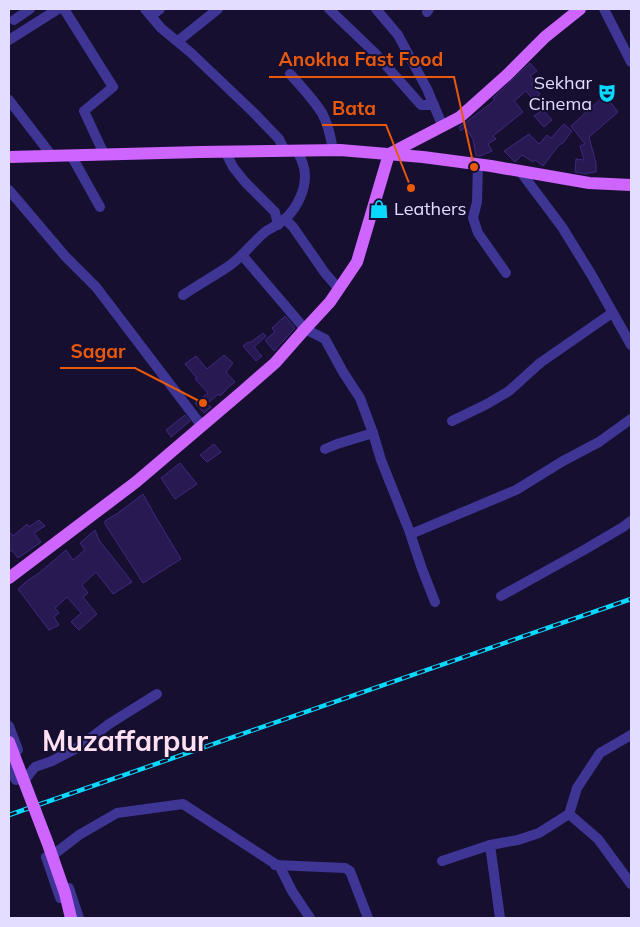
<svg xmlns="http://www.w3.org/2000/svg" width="640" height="927" font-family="Mulish,sans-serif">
  <rect width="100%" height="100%" fill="#160f30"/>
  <g fill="#281953" stroke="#3f2881">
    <polygon points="530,63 537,71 530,76 535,81 531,84 540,94 534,101 526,91 514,101 523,112 493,136 496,139 488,144 492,151 480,156 476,156 473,139 465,127 461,131 459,127 465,123 495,100 493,98"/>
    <polygon points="605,95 618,112 589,137 596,163 596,172 588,173 587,174 575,172 576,159 584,160 580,146 585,144 571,126"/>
    <polygon points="543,110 552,120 544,127 534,116"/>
    <polygon points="564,124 572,131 563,143 559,145 543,166 535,160 533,162 522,155 515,162 504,151 529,134 539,144 547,135 551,138"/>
    <polygon points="285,316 295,328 274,351 265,340 275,332 272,328"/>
    <polygon points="263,333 266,336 254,347 262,356 256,361 243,346 248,342 251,342"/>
    <polygon points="224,355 233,363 226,372 235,382 226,389 226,390 220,396 218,394 207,404 211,407 204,413 195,403 208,393 195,379 197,378 185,364 196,356 207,369"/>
    <polygon points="185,415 190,421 171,437 166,430"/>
    <polygon points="214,444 221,452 207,462 200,455"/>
    <polygon points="180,463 197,484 175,499 161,478"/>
    <polygon points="143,494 157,519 181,559 143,583 105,524 105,521 118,513"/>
    <polygon points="39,520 45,526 34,533 41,542 18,558 12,550 9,553 9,531 13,536 27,524 29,527"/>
    <polygon points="95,530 99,540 132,582 113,594 96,572 82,585 88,593 83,597 97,614 79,630 71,622 81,613 67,597 55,608 59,613 54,617 59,625 49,630 18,589 27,581 39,573 66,550 73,560 85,550 80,543"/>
  </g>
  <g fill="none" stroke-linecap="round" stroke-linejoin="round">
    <g stroke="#3e3594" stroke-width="10">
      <polyline points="64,9 113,87 84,111 104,154"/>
      <polyline points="145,9 161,28 190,52 253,112 279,139 285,151"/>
      <polyline points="329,9 375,53 421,105 434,105"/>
      <polyline points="376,9 398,35 427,89 443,127"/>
      <polyline points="604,9 631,62"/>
      <polyline points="427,12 429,9"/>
      <polyline points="151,16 160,9"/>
      <polyline points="14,20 30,9"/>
      <polyline points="9,40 58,9"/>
      <polyline points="178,41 218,9"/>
      <path d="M 290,74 C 301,86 313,99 322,113 C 328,124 331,138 333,150"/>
      <polyline points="9,100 52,156"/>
      <polyline points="225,151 233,167 245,182 275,212 278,225"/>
      <polyline points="71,155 100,207"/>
      <polyline points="478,164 477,202 473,218 478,233 506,273"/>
      <polyline points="520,171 562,227 591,274 631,345"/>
      <polyline points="9,190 65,256 96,287 198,421"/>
      <polyline points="285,219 293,227 325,273 339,289"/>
      <polyline points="242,255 305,329 325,339 343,372 360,398 373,433 381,460 409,530 422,569 435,602"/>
      <path d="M 183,295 C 198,285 214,276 229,266 C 242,257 252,243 265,232 C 272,227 281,224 287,217 C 297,207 305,191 305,176 C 305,167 301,158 297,151"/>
      <polyline points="452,421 487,404 509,391 540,363 612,313"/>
      <polyline points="325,449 337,444 373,433"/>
      <polyline points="411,534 516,490 563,461 599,442 631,419"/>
      <polyline points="501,596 584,550 623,527 631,521"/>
      <polyline points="9,726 18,750"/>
      <polyline points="9,759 13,776 16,780 27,777 27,776"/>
      <polyline points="27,777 35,767 52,761 75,749 96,734 109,724 157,694"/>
      <polyline points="569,814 598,839 631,884"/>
      <polyline points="490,845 500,918"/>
      <polyline points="442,861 490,845 518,840 539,833 569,814 577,788 600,753 631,735"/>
      <polyline points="275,865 345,868 350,871 368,918"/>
      <polyline points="69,888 79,918"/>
      <polyline points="60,898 46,857 57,852 79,835 117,813 183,804 280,867 292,891 310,918"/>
    </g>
    <g stroke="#ce65ff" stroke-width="12">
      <polyline points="9,157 200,152 340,150 423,157 491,166 589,183 631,185"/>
      <polyline points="9,578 136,482 244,390 275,363 305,329 330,302 357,262 389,154 460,117 507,75 545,37 580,9"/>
    </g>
    <g stroke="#0ad9ff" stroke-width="4.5">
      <polyline id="rail" points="9,815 631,599"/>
    </g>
    <use href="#rail" stroke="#160f30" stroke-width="2.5" stroke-dasharray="8" stroke-linecap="butt"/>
    <polyline stroke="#ce65ff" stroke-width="12" points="9,742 48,844 65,893 71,918"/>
  </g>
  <defs>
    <g id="theatre-bare" transform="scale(1.5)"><path d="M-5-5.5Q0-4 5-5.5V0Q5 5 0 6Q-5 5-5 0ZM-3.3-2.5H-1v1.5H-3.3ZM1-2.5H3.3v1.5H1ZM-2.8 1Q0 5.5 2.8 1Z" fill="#0ad9ff" stroke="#160f30" stroke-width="2.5" paint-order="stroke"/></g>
    <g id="shop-bare" transform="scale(1.5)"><path d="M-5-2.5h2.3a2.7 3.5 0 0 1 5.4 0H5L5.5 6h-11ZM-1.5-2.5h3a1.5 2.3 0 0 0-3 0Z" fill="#0ad9ff" stroke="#160f30" stroke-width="2.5" paint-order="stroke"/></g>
  </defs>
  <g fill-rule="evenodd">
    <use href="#theatre-bare" x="607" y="93"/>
    <use href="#shop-bare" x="379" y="209"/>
  </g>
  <g text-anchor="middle" stroke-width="4" stroke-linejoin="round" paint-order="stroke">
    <g font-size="18" fill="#e3deff" stroke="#160f30" text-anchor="end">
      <text x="592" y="89">Sekhar<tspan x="592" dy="21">Cinema</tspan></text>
      <text x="394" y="215" text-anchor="start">Leathers</text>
    </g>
    <g font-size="28" font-weight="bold" fill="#ffe0f2" stroke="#160f30">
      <text x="125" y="751">Muzaffarpur</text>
    </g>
  </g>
  <path fill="none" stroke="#e8590c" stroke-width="2" d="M474 167L454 77H269M411 188L386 125H322M203 403L135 368H60"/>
  <g fill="#e8590c" stroke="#160f30" stroke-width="2">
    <circle cx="474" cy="167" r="5"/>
    <circle cx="411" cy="188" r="5"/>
    <circle cx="203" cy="403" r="5"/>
  </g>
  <g font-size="19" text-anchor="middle" font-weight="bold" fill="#e8590c" stroke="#160f30" stroke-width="4" stroke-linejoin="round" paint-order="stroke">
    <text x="361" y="66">Anokha Fast Food</text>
    <text x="354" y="115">Bata</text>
    <text x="98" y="358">Sagar</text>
  </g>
  <rect width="640" height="927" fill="none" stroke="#e3deff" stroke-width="20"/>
</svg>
